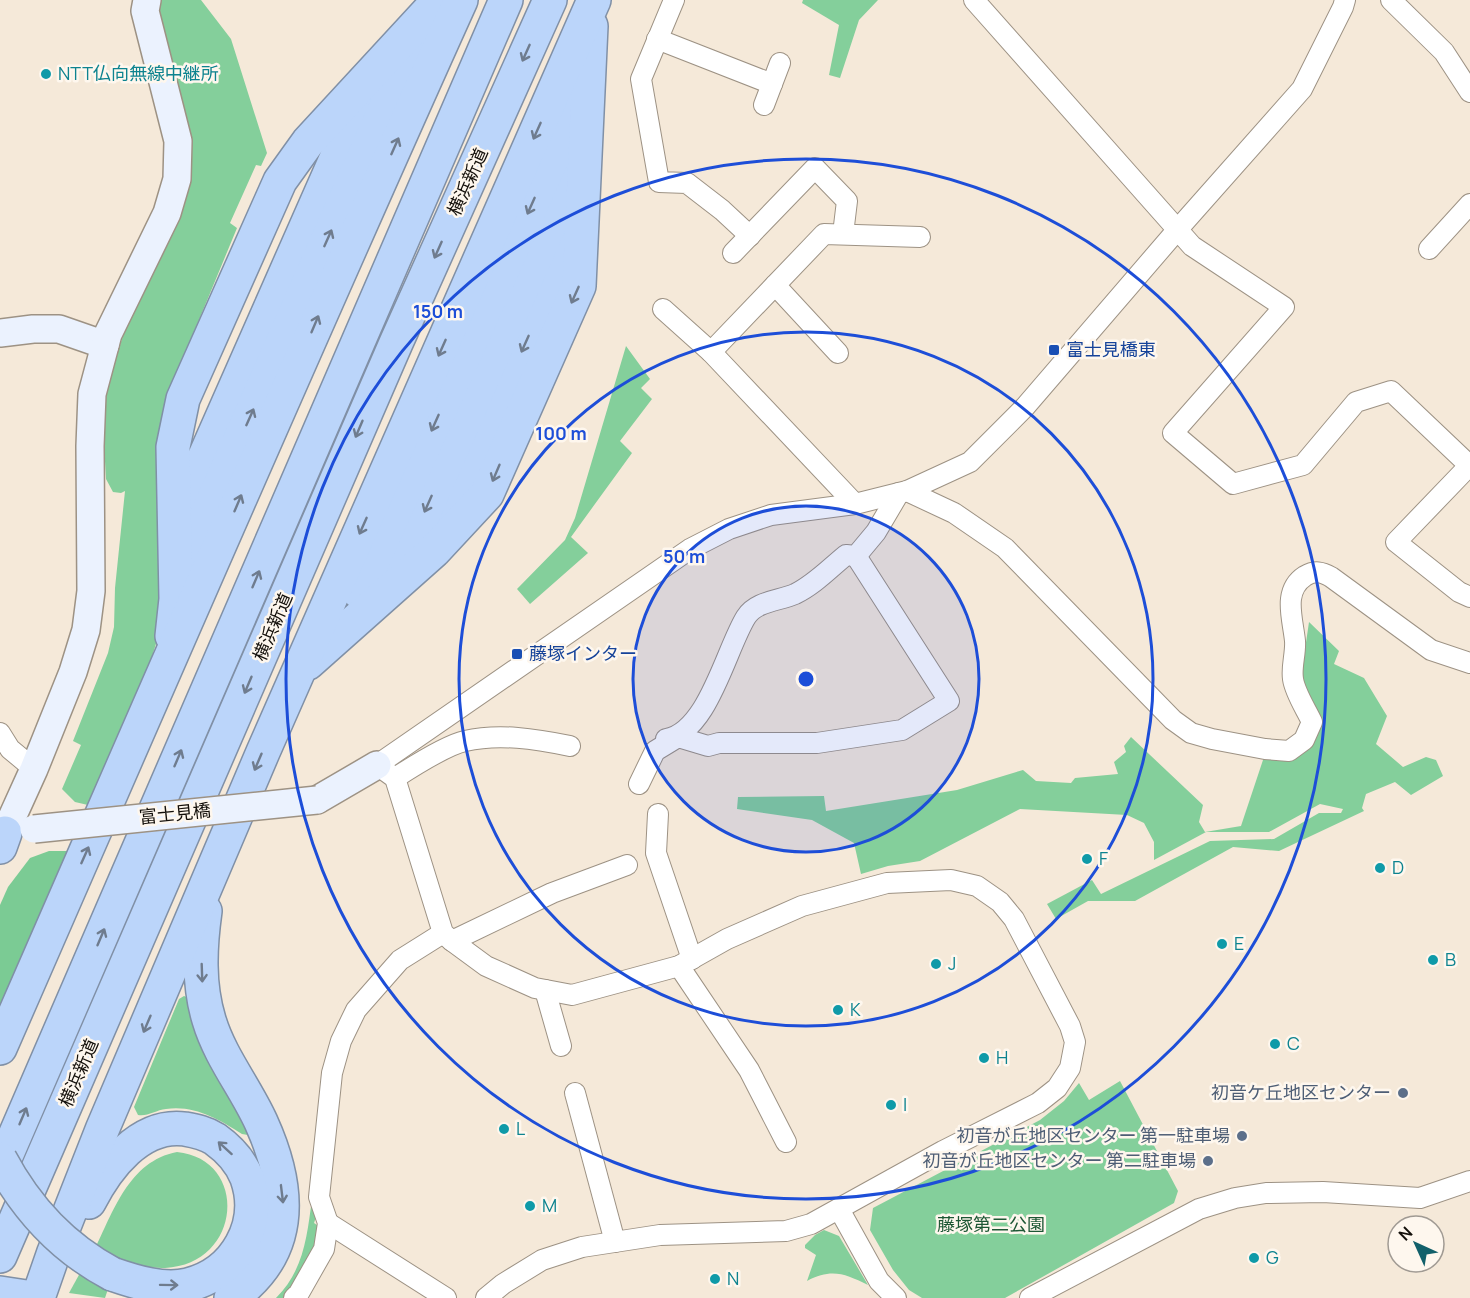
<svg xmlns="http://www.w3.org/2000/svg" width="1470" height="1298" font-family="Manrope,'Noto Sans JP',sans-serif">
  <rect width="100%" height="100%" fill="#f5e9d9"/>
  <g fill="#84cf9b">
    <polygon points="158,0 201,0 231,39 267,153 261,166 256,165 230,223 237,228 170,390 162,416 158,445 160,631 150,663 88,805 75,802 62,789 81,745 73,741 108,653 114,627 115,588 125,491 121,493 113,492 106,479 103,426 108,381 123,336 136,308 136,296 175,222"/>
    <polygon points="803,0 878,0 859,20 840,78 829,75 839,25 802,3"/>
    <polygon points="626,346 650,379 641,388 652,399 620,441 632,453 571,537 588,553 530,604 517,589 565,540 575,518"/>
    <polygon points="1309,622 1339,651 1334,664 1364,678 1387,716 1376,744 1403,767 1426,757 1436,760 1443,776 1411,795 1395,782 1366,794 1362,808 1364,811 1279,851 1233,847 1135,901 1088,901 1056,919 1047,904 1092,880 1101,894 1210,841 1274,839 1319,813 1341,813 1343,809 1320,804 1269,832 1206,832 1154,860 1154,842 1144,823 1127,815 1020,809 920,861 888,866 861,874 854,843 812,820 737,809 738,797 824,796 826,811 957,790 1023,770 1036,781 1071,783 1075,778 1118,774 1114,762 1126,752 1124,746 1131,737 1203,805 1199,822 1205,832 1241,826 1264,757 1300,751 1304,689 1301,677"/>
    <path d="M 184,996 L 189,998 L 249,1131 L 248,1135 L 242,1134 C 218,1119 195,1105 166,1109 C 156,1110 147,1117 138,1115 L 134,1107 L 179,999 Z"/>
    <polygon points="1120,1081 1178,1191 1174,1203 1005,1298 922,1298 909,1290 893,1270 870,1230 873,1208 1040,1120 1064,1101 1079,1083 1089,1100"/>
    <path d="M 177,1152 C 249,1159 243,1264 165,1268 C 140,1269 117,1258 94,1251 C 113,1212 129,1161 177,1152 Z"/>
    <path d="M 312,1199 L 319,1208 L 314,1223 L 317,1225 L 317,1242 L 303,1268 L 283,1298 L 276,1298 C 304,1270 307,1236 312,1199 Z"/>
    <path d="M 824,1230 L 839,1236 L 868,1285 C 845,1274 832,1268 807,1281 L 816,1255 L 805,1248 L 805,1245 L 815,1235 Z"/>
    <polygon points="80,1273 108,1289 105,1298 69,1293"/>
  </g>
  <polygon fill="#7bcb94" points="49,851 69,851 0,1009 0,905 8,887 30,858"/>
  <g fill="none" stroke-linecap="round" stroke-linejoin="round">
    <g stroke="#9d9284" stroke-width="22">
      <g id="street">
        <polyline points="674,0 641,79 659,182 687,183 722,210 750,236"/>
        <polyline points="974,0 1192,246 1284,307 1173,433 1233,484 1303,465 1356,402 1391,391 1470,466"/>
        <polyline points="1391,0 1444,52 1470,92"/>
        <polyline points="657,39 772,84"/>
        <polyline points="764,105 780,63"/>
        <polyline points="1429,249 1470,204"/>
        <polyline points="733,253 815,168 847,201 843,234"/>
        <polyline points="775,285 838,353"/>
        <polyline points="663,309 711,352 855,504"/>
        <polyline points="711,352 824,234 920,237"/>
        <polyline points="1470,465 1396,542 1459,592 1470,597"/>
        <path d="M 907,491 L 954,513 L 1005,548 L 1173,720 L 1191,733 L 1212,739 L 1265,749 L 1289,751 L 1304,740 L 1312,722 C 1306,709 1295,693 1293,679 C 1291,667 1296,653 1295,641 C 1293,619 1282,591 1305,576 C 1315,570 1322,572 1331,577 L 1431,650 L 1470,663"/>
        <polyline points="0,733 10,749 34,769"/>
        <path d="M 666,739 C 708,732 726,649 746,617 C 756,601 779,601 795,594 C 814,585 830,568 846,555 L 856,556 L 876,532 L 899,493"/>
        <path d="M 395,778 C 412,767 447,745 465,741 C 499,733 536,739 570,746"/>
        <polyline points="639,784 655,751 678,737 708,746 719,743 817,743 902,730 949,701 856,556"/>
        <polyline points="658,814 656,853 692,959"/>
        <polyline points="452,941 552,893 627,865"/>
        <polyline points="679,966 749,1070 786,1142"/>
        <polyline points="545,990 561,1046"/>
        <polyline points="575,1093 615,1242"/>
        <polyline points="839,1209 879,1281 896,1298"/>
        <polyline points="328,1223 446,1298"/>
        <polyline points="294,1298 299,1293 324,1249 328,1223 319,1197 332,1073 341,1041 356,1010 400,960 443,933"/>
        <polyline points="486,1298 503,1284 542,1260 582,1247 660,1235 786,1231 811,1224 943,1151 1038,1103 1057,1088 1070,1068 1075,1042 1070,1026 1014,919 1000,902 977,886 951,880 887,883 802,906 727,939 679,966 572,995 535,988 486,966 452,941 443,933 395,778 377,765 690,549 729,529 771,515 855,504 907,491 970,462 1024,408 1178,229 1302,89 1343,7 1345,0"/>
        <polyline points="1030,1298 1199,1209 1235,1198 1266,1193 1323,1192 1420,1198 1470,1181"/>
      </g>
    </g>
    <g stroke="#9d9284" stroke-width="30">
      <g id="secondary">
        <polyline points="0,333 33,329 59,329 105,345"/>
        <polyline points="317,800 377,765"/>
        <polyline points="5,833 34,769 73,672 86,630 91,591 90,446 92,394 108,334 167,213 177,179 178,141 145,11 147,0"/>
      </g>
    </g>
    <g stroke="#8090a6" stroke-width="36">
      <g id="highway">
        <polyline points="179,515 365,93"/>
        <polyline points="444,528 575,232"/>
        <polyline points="180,576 416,38"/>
        <polyline points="395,580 578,160"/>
        <polyline points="359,592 581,94"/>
        <polyline points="172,636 176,599 173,447 183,399 280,181 308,142 439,0"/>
        <polyline points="308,663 434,551 487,494 579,286 591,26"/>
        <polyline points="0,847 5,833"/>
        <path d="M 205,911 C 200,947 198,984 209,1020 C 220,1057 245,1087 261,1122 C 291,1188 296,1252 231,1298"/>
        <path d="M 0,1048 C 153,698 304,348 461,0"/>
        <polyline points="0,1170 506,0"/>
        <path d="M 89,1202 C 107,1167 140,1123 185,1129 C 196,1131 206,1133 215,1139 C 229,1149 241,1162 247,1178 C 263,1224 236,1273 188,1285 C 164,1291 135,1282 112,1274"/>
        <polyline points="0,1256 396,343 550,0"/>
        <polyline points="0,1293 33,1298"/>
        <polyline points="38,1298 54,1252 102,1130 263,752 594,0"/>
      </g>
    </g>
    <use href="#street" stroke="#fff" stroke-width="20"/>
    <use href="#secondary" stroke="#ebf2fe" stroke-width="27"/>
    <use href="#highway" stroke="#bbd5fa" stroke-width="33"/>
    <g stroke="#9d9284" stroke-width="30" stroke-linecap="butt">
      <polyline id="secondary-bridge" points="34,829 317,800"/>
    </g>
    <g stroke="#8090a6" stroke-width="36" stroke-linecap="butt">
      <path id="highway-bridge" d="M 0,1159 C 26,1208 63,1248 112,1274"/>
    </g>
    <use href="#secondary-bridge" stroke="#ebf2fe" stroke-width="27"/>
    <use href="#highway-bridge" stroke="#bbd5fa" stroke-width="33"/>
  </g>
  <defs><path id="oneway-shaft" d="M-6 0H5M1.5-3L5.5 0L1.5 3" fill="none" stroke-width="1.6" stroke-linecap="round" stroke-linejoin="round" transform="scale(1.5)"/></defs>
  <g stroke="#6f7c8e">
    <use href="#oneway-shaft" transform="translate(526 53) rotate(114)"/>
    <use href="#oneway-shaft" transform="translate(537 131) rotate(114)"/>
    <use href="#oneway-shaft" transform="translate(395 146) rotate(-66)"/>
    <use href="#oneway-shaft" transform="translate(531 206) rotate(114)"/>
    <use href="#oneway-shaft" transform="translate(328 238) rotate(-66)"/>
    <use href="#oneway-shaft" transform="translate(438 250) rotate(114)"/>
    <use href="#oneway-shaft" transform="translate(575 295) rotate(114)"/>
    <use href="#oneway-shaft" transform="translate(315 324) rotate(-67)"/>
    <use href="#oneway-shaft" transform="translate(525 344) rotate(114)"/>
    <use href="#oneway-shaft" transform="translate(442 348) rotate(114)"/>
    <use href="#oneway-shaft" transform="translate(250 417) rotate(-66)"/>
    <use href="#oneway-shaft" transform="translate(435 423) rotate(114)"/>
    <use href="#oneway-shaft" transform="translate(359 429) rotate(113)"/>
    <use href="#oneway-shaft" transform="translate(496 473) rotate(113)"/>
    <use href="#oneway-shaft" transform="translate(238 503) rotate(-67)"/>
    <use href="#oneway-shaft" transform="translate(428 504) rotate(114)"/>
    <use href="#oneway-shaft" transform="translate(363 526) rotate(114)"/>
    <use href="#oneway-shaft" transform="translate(256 579) rotate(-67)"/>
    <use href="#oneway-shaft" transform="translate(248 685) rotate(113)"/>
    <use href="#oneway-shaft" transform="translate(178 758) rotate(-67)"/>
    <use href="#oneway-shaft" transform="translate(258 762) rotate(113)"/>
    <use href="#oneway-shaft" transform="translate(85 855) rotate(-66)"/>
    <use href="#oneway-shaft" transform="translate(101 937) rotate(-67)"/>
    <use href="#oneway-shaft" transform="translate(202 973) rotate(88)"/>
    <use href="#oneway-shaft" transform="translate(147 1024) rotate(113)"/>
    <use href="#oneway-shaft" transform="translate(23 1116) rotate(-67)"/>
    <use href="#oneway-shaft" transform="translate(225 1148) rotate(-138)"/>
    <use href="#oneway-shaft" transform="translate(282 1194) rotate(83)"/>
    <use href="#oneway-shaft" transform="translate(169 1285) rotate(1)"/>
  </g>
  <circle cx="806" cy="679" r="173" fill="#1d4ed8" fill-opacity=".12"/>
  <g fill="none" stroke="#1d4ed8" stroke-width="3">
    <circle cx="806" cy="679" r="173"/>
    <circle cx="806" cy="679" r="347"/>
    <circle cx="806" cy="679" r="520"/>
  </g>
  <g fill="#0f9aa8" stroke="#fef7ee" stroke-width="2">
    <circle cx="46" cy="74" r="6"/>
    <circle cx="1087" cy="859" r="6"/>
    <circle cx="1380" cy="868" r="6"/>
    <circle cx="1222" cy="944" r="6"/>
    <circle cx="1433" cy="960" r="6"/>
    <circle cx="936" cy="964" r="6"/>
    <circle cx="838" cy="1010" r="6"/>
    <circle cx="1275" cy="1044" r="6"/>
    <circle cx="984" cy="1058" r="6"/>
    <circle cx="891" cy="1105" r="6"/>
    <circle cx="504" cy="1129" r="6"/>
    <circle cx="530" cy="1206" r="6"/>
    <circle cx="1254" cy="1258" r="6"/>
    <circle cx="715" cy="1279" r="6"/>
  </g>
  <g fill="#1a4fb4" stroke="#fef7ee" stroke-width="2">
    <rect x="1048" y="344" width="12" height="12" rx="3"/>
    <rect x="511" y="648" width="12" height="12" rx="3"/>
  </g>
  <g fill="#5c6f8a" stroke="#fef7ee" stroke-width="2">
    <circle cx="1403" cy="1093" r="6"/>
    <circle cx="1242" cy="1136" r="6"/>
    <circle cx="1208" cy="1161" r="6"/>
  </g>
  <g text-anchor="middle" stroke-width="5" stroke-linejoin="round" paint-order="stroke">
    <g font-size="18" fill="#0d838f" stroke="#fef7ee" text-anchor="start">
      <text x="58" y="80">NTT仏向無線中継所</text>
      <text x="1099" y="865">F</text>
      <text x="1392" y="874">D</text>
      <text x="1234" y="950">E</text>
      <text x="1445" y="966">B</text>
      <text x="948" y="970">J</text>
      <text x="850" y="1016">K</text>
      <text x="1287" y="1050">C</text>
      <text x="996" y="1064">H</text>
      <text x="903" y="1111">I</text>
      <text x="516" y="1135">L</text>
      <text x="542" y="1212">M</text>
      <text x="1266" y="1264">G</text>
      <text x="727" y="1285">N</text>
    </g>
    <g font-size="18" fill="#130f0a" stroke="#fef7ee">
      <text transform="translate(468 182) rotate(-66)" y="6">横浜新道</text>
      <text transform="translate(273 627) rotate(-67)" y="6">横浜新道</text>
      <text transform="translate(175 814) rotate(-6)" y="6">富士見橋</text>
      <text transform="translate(79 1073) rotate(-67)" y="6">横浜新道</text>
    </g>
    <g font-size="18" fill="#164399" stroke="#fef7ee" text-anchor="start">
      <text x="1066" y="356">富士見橋東</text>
      <text x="529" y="660">藤塚インター</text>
    </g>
    <g font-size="18" fill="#4e5e75" stroke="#fef7ee" text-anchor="end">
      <text x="1391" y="1099">初音ケ丘地区センター</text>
      <text x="1230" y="1142">初音が丘地区センター 第一駐車場</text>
      <text x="1196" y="1167">初音が丘地区センター 第二駐車場</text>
    </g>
    <g font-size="18" fill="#1d5734" stroke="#fef7ee">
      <text x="991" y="1231">藤塚第二公園</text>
    </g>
  </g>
  <circle cx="806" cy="679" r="9" fill="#1d4ed8" stroke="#fef7ee" stroke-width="3"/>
  <g font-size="18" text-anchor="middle" font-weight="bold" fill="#1d4ed8" stroke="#fef7ee" stroke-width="5" stroke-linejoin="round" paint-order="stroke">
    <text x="438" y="318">150 m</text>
    <text x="561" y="440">100 m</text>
    <text x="684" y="563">50 m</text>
  </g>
  <g transform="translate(1416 1244) rotate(315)"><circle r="28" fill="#fef7ee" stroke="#a09a93" stroke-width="1.5"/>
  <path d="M0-4.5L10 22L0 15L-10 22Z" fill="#12606a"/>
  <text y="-9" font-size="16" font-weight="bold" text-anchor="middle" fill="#130f0a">N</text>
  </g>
</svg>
